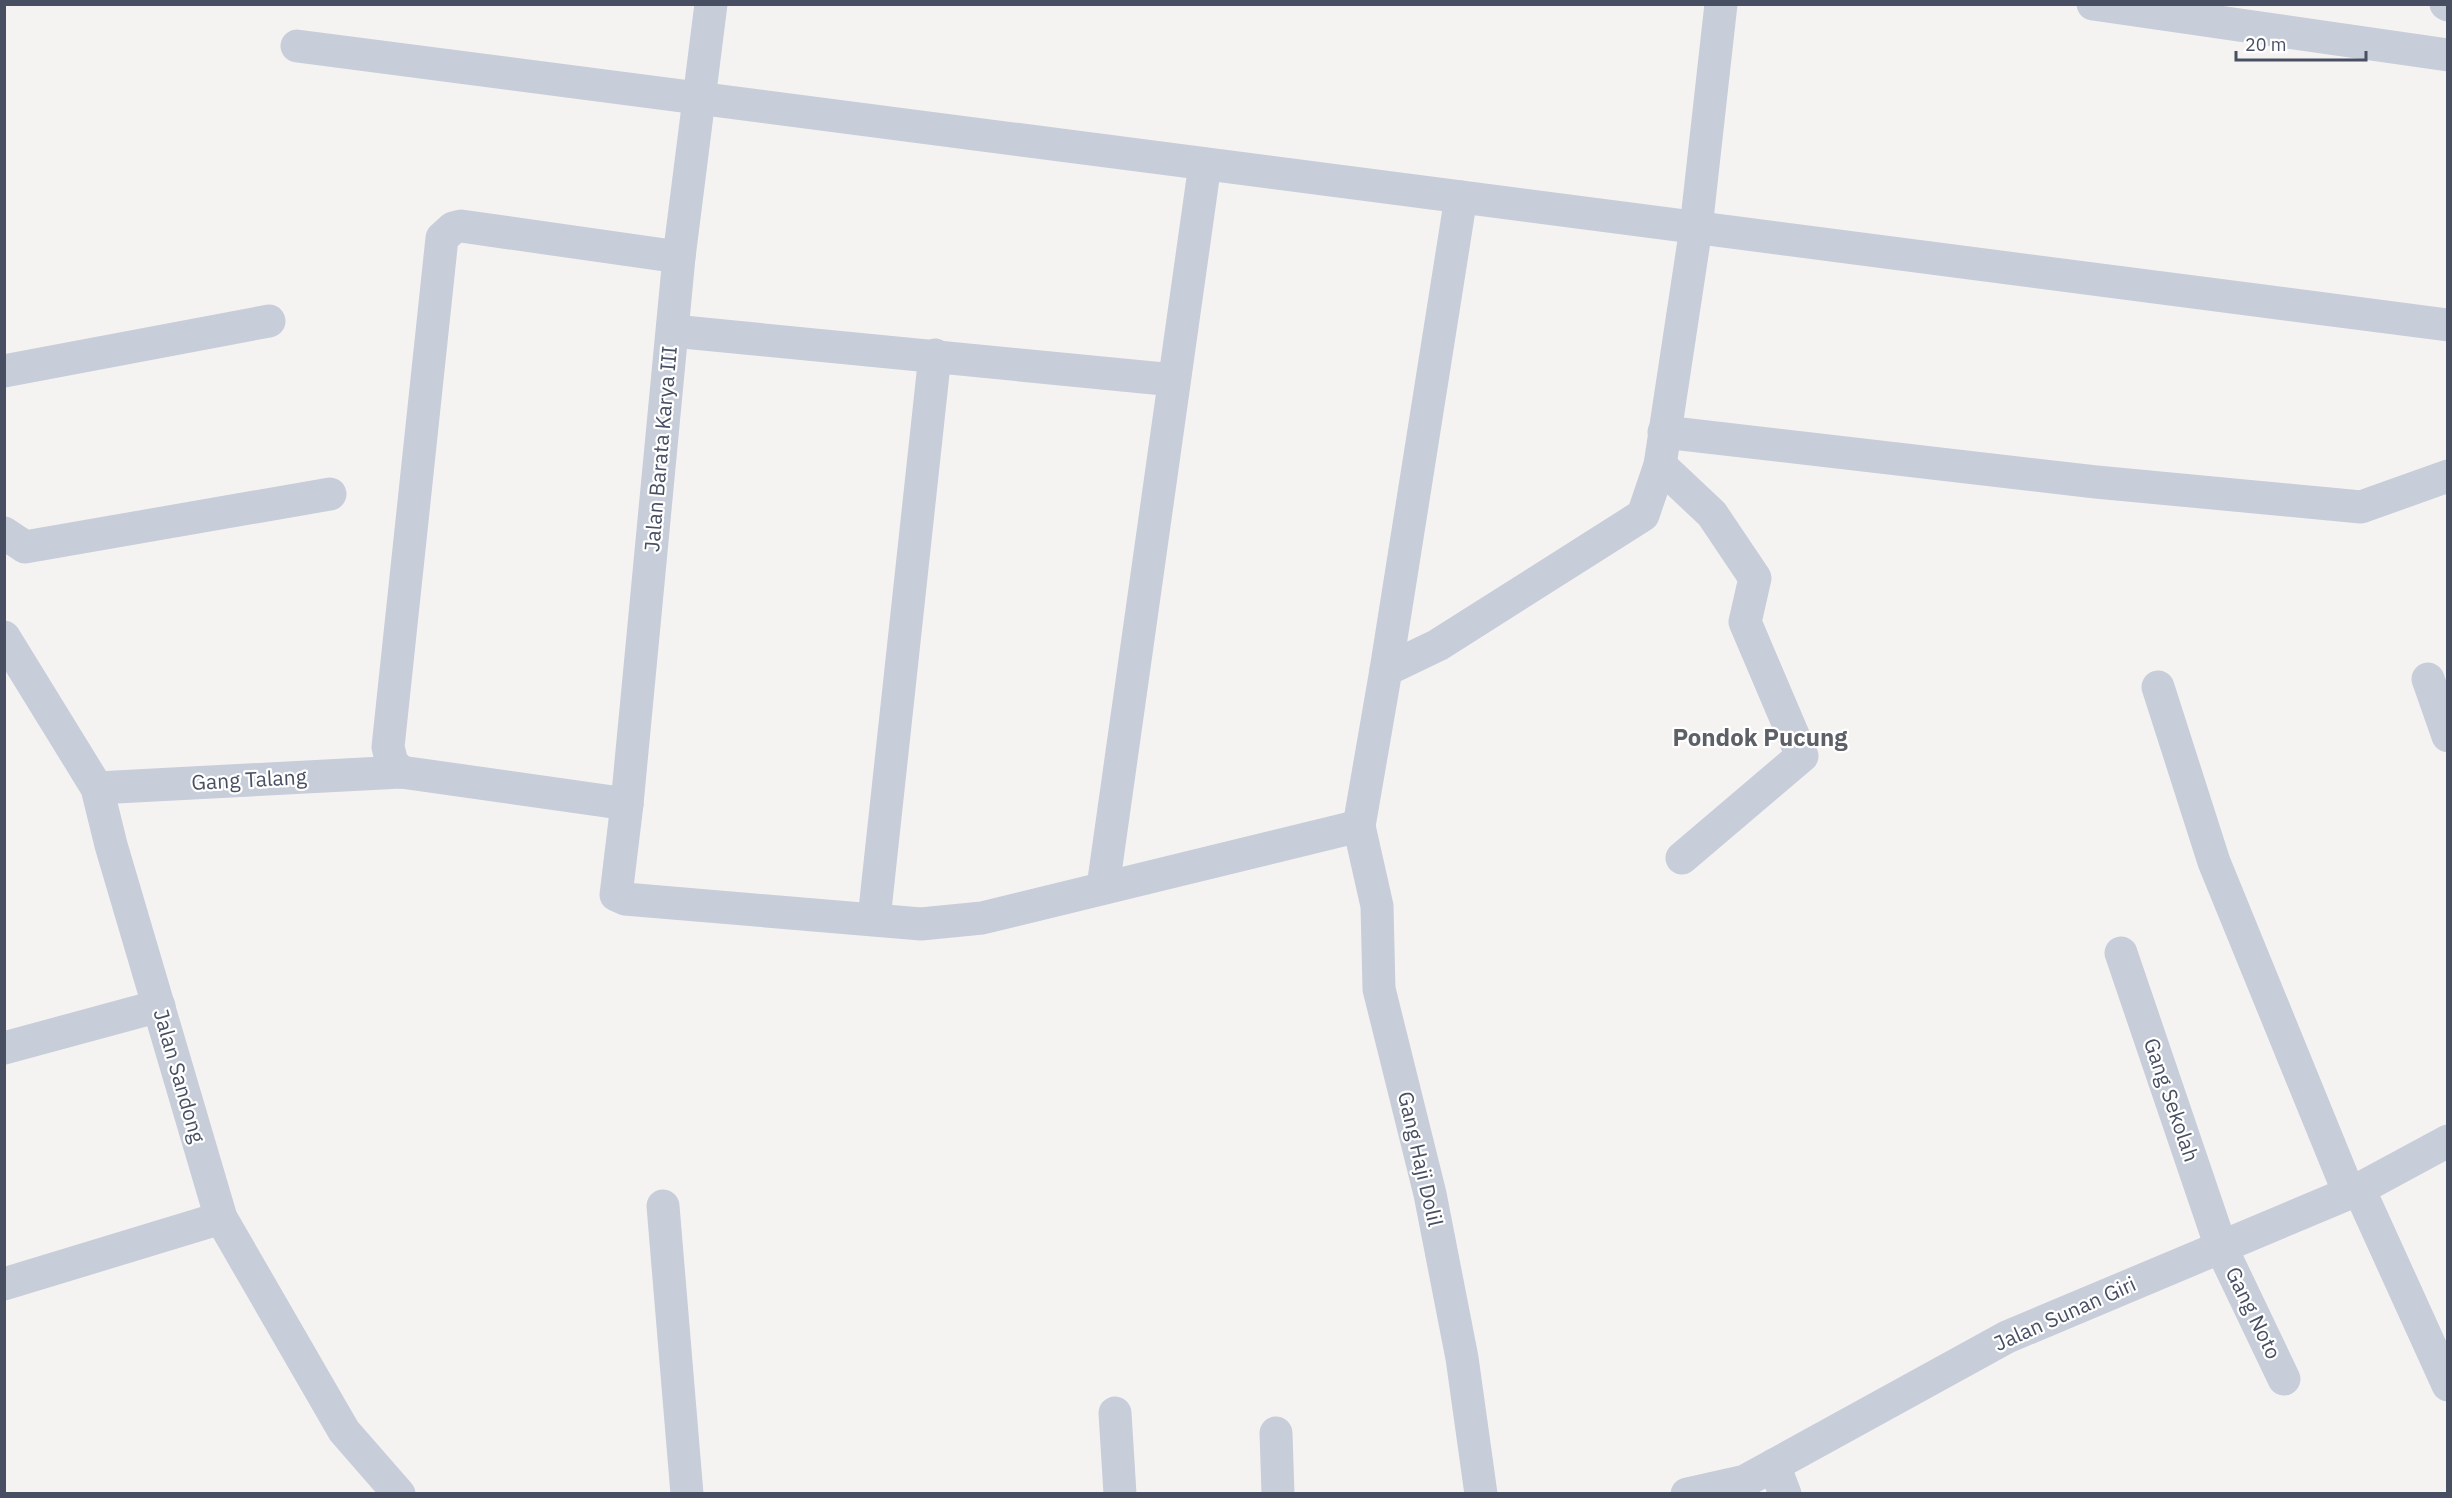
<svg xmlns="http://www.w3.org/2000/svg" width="2452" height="1498" font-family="'IBM Plex Sans',sans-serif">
  <rect width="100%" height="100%" fill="#f5f3f2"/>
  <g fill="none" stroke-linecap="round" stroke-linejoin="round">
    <g stroke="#c8cdda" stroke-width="33">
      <polyline points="711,4 679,257 627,804 616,895 625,899 921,924 982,918 1359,826"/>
      <polyline points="2093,4 2448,55"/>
      <polyline points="2446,4 2448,5"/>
      <polyline points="297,46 2448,325"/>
      <polyline points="1461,197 1386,670 1359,826 1377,906 1379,989 1430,1194 1462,1358 1481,1494"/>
      <polyline points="673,331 1174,380"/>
      <polyline points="4,371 269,321"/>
      <polyline points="1664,432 2096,482 2361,507 2448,476"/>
      <polyline points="1660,465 1712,514 1755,578 1745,622 1802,756 1682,858"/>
      <polyline points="4,533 25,547 330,494"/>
      <polyline points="4,637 97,788 111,845 221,1218 344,1431 399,1494"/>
      <polyline points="1386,670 1438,645 1643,515 1660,465 1696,228 1721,4"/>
      <polyline points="2428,679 2448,736"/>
      <polyline points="2158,687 2214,862 2349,1193"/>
      <polyline points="401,772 392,763 388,747 442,238 453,228 461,226 679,257"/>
      <polyline points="97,788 401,772 627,804"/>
      <polyline points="1103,887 1205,164"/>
      <polyline points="874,919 935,355"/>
      <polyline points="2121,953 2221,1247 2284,1379"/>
      <polyline points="4,1048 159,1006"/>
      <polyline points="2359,1189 2448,1385"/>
      <polyline points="663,1206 687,1494"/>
      <polyline points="4,1284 221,1218"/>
      <polyline points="1115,1413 1120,1494"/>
      <polyline points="1276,1433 1278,1494"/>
      <polyline points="1774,1465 1785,1494"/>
      <polyline points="1687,1494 1745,1481 2007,1337 2359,1189 2448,1141"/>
    </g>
  </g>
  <g text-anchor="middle" stroke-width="4.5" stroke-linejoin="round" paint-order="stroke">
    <g font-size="21" fill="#484f62" stroke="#fff">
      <text transform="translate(661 449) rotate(-85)" y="7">Jalan Barata Karya III</text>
      <text transform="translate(249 780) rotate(-3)" y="7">Gang Talang</text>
      <text transform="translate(179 1076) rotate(74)" y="7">Jalan Sandong</text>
      <text transform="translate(2171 1100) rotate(71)" y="7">Gang Sekolah</text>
      <text transform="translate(1420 1159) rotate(77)" y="7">Gang Haji Dolil</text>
      <text transform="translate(2253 1313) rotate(64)" y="7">Gang Noto</text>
      <text transform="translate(2065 1314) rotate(-24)" y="7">Jalan Sunan Giri</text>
    </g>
    <g font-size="24" font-weight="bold" fill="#5e6068" stroke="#fff">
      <text x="1760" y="746">Pondok Pucung</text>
    </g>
  </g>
  <rect width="2452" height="1498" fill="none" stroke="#484f62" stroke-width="12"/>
  <path d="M2236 51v9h130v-9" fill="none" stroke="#484f62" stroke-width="3"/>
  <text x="2245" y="51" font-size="18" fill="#484f62" stroke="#ffffff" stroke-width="4.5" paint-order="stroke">20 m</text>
</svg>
